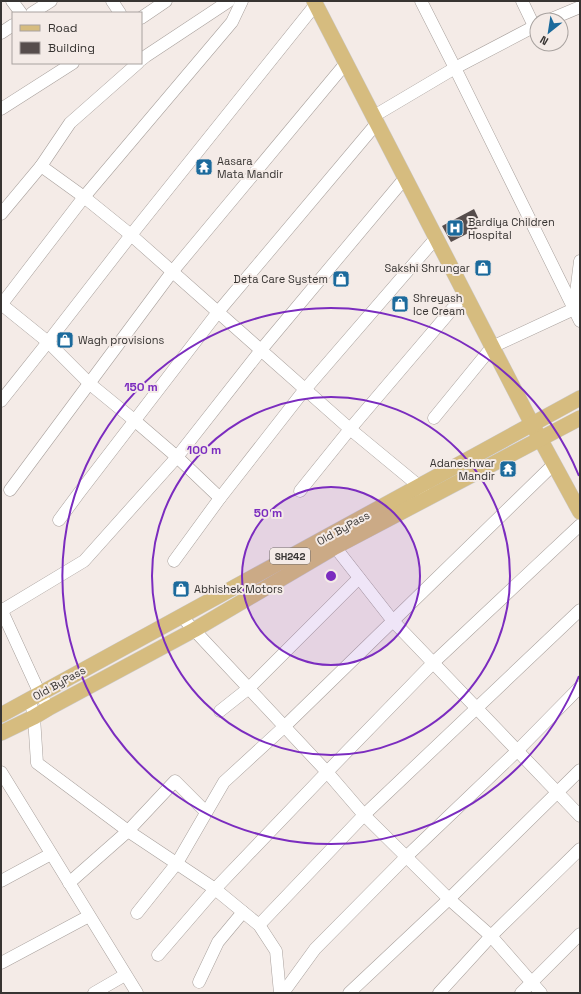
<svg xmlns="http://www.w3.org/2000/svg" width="581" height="994" font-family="'Space Grotesk',sans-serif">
  <rect width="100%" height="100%" fill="#f4ebe7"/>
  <polygon fill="#564d4c" points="474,209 482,226 451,242 442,226"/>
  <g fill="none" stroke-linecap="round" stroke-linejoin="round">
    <g stroke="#a8a09c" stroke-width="13">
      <g id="minor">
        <polyline points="12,1 21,13"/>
        <polyline points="112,1 120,13"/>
        <polyline points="421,1 455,68 580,321"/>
        <polyline points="522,1 534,26"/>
        <polyline points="32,13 51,1"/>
        <polyline points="141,18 166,1"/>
        <polyline points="549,20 580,7"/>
        <polyline points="1,33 13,25"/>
        <polyline points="141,60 146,56 229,1"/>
        <polyline points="1,109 73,63"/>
        <polyline points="374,116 455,68 537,25"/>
        <polyline points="41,166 84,197 131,235 350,429 419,486 424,491"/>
        <polyline points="1,214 41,166 70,123 138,63"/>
        <polyline points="1,304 48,342 90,384 134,420 177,457 220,498"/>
        <polyline points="1,305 84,197 232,22 242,1"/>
        <polyline points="1,401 48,342 131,235 316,4"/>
        <polyline points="434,418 492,347 574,309 580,261"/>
        <polyline points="10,490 172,272 346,63"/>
        <polyline points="300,491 350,429 465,294"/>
        <polyline points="59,520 79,493 218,312 377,123"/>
        <polyline points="330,540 335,547 393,621 580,816"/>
        <polyline points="174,561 220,498 302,393 436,238"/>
        <polyline points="1,609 40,694 49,708"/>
        <polyline points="1,611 84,561 177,457 261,350 405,178"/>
        <polyline points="181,616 327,772 364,815 449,899 491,936 541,993"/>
        <polyline points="30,699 34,717 37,763 128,831 215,889 259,925 276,951 280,993"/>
        <polyline points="220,711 249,688 359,578"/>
        <polyline points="1,772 137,993"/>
        <polyline points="1,881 51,854"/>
        <polyline points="69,883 128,831 175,781 206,812"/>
        <polyline points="137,913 177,863 224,782 285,726 554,464"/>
        <polyline points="259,925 364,815 580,610"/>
        <polyline points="158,955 215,889 327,772 433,663 580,525"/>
        <polyline points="1,963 89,916"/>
        <polyline points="199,982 218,942 243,912"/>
        <polyline points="94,993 125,975"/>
        <polyline points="283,993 315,949 406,857 517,751 580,687"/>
        <polyline points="349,993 449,899 580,770"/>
        <polyline points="439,993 491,936 580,849"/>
        <polyline points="521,993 580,934"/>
      </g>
    </g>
    <g stroke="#cbcaca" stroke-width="16">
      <g id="major">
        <polyline points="314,1 532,424 580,512"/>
        <polyline points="1,715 580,398"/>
        <polyline points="1,733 34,717 49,708 194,630 335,547 580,418"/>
      </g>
    </g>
    <use href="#minor" stroke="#fff" stroke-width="12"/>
    <use href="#major" stroke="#d6bc7f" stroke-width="15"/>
  </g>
  <circle cx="331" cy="576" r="89" fill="#7b2cbf" fill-opacity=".12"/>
  <g fill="none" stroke="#7b2cbf" stroke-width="2">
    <circle cx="331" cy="576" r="89"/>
    <circle cx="331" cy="576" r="179"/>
    <path d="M579 676A268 268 0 1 1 579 476"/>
  </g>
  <defs>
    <g id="temple-square" transform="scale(0.9)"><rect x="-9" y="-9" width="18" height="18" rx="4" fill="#1b6a9c" stroke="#f4ebe7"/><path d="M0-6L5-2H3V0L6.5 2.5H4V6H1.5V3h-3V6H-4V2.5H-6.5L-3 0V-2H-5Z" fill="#fff"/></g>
    <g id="hospital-square" transform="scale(0.9)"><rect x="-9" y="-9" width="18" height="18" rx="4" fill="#1b6a9c" stroke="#f4ebe7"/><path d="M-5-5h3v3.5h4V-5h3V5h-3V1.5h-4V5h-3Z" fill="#fff"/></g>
    <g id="shop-square" transform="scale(0.9)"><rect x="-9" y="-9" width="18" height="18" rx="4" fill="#1b6a9c" stroke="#f4ebe7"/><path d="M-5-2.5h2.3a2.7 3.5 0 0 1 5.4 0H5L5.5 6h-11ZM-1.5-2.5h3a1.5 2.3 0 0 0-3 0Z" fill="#fff"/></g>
  </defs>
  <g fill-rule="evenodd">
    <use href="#temple-square" x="204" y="167"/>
    <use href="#hospital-square" x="455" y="228"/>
    <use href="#shop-square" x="483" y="268"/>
    <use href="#shop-square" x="341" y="279"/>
    <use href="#shop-square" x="400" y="304"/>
    <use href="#shop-square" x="65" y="340"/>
    <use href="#temple-square" x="508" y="469"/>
    <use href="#shop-square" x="181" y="589"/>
  </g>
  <g text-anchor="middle" stroke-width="4" stroke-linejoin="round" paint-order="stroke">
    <rect fill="#f4ebe7" stroke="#706b68" stroke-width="1" x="270" y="548" width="40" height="16" rx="3"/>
    <g font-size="10" font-weight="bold" fill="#373432">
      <text x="290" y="560">SH242</text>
    </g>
    <g font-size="11" fill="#373432" stroke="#f4ebe7" text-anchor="start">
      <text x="217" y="165">Aasara<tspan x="217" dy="13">Mata Mandir</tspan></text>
      <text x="468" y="226">Bardiya Children<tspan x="468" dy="13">Hospital</tspan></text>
      <text x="470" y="272" text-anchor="end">Sakshi Shrungar</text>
      <text x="328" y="283" text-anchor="end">Deta Care System</text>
      <text x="413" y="302">Shreyash<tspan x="413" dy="13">Ice Cream</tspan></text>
      <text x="78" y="344">Wagh provisions</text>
      <text x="495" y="467" text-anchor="end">Adaneshwar<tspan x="495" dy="13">Mandir</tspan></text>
      <text x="194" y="593">Abhishek Motors</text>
    </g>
    <g font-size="11" fill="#373432" stroke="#f4ebe7">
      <text transform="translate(343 528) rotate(-29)" y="4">Old ByPass</text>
      <text transform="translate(59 683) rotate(-29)" y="4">Old ByPass</text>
    </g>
  </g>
  <circle cx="331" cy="576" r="6" fill="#7b2cbf" stroke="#f4ebe7" stroke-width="2"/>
  <g font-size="12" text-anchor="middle" font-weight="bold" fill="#7b2cbf" stroke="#f4ebe7" stroke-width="4" stroke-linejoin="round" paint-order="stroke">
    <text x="141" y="391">150 m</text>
    <text x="204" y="454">100 m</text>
    <text x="268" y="517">50 m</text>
  </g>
  <rect width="581" height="994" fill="none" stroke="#373432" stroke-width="4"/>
  <rect x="12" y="12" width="130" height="52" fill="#f4ebe7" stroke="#a8a29f"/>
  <rect x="20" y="25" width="20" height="6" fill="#d6bc7f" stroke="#a8a29f"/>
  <text x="48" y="32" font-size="12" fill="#373432">Road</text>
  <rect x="20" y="42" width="20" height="12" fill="#564d4c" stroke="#a8a29f"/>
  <text x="48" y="52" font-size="12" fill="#373432">Building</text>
  <g transform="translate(549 32) rotate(210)"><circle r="19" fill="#f4ebe7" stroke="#a8a29f"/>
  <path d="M0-3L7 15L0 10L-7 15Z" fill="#1b6a9c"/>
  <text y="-6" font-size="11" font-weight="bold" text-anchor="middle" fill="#373432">N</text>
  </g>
</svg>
